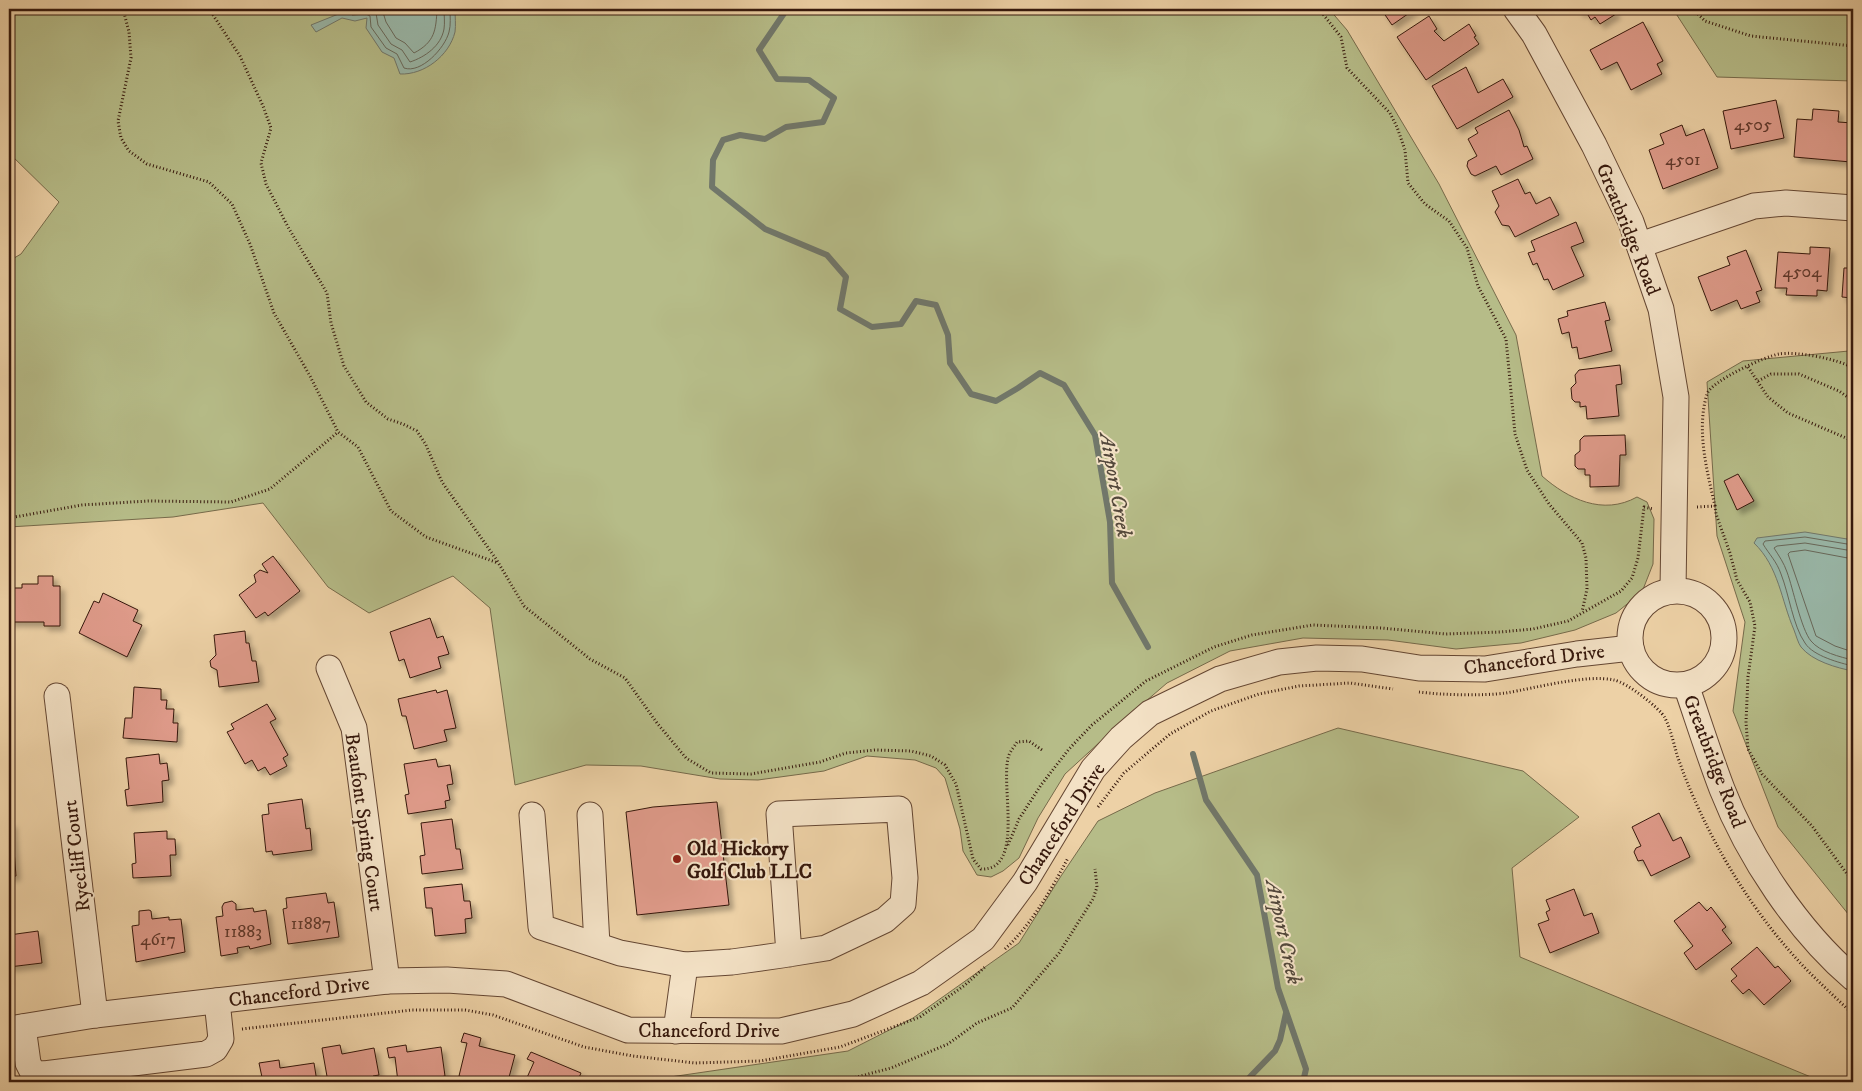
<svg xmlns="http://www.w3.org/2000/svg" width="1862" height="1091" font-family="'IM FELL DW Pica',serif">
  <defs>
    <filter id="shadow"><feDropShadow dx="4.5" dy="4.5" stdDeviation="2.5" flood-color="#0004"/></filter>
  </defs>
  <rect width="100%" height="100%" fill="#edd1a6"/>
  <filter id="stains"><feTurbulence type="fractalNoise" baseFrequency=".004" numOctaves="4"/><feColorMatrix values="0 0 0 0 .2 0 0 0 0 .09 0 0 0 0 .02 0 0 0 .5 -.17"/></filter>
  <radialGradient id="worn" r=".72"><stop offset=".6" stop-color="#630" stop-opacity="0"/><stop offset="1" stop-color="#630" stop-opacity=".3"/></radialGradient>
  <g fill="#b6bc88" stroke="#766a4a">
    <path d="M 9,9 L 1329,9 L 1347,30 L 1439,184 L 1516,335 L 1542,476 C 1568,499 1603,516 1637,497 L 1647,502 L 1654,519 L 1653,564 L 1642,592 L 1616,613 L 1575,630 L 1521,643 L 1456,649 L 1388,640 L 1303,638 L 1230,651 L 1167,683 L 1124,720 L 1065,774 L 1038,818 L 1019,858 L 1003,871 L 991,877 L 977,875 L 963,851 L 960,829 L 945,778 L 936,768 L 915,760 L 867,756 L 824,771 L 758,780 L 720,779 L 641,766 L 586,765 L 515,785 L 490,608 L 453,576 L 369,613 L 328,587 L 263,503 L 173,517 L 9,527 L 9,261 L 21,254 L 59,202 L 9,153 Z"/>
    <polygon points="1673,9 1853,9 1853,81 1717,77"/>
    <polygon points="1849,351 1853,351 1853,920 1778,827 1733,711 1745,622 1717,536 1707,382 1743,361"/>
    <polygon points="1338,728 1523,771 1579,817 1512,868 1520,957 1823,1082 636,1082 848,1051 913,1018 1019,943 1061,876 1098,821 1155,793"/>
  </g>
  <g fill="#99b7a8" stroke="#71776a">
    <path d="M 381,9 L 455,9 C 455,16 456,25 455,32 C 449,56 424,75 400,74 L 394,58 L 382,52 L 366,28 L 367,18 L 355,21 L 342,18 L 316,32 L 311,25 L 346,11 Z"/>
    <path d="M 1805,532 L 1853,540 L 1853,671 C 1837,668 1812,661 1801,647 C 1798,643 1796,635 1794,630 C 1781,600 1779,567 1754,543 L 1757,538 Z"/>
  </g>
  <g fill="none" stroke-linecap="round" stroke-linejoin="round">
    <g stroke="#68685a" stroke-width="1">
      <path d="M 351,9 L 352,15 L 366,14 L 370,16 L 371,27 L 386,48 L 397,54 L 404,68 C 421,74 445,48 449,32 C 451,25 450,16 450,9"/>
      <path d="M 371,9 L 376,13 L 378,25 L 391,44 L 402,50 L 410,62 C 425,57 441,46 444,29 C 445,23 444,15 444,9"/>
      <path d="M 382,9 L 386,22 L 396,38 L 405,43 L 414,53 C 435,42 436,30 437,9"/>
      <path d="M 1853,545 L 1805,537 L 1765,541 L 1763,544 C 1769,554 1777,562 1781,574 C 1789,594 1793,626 1805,643 C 1813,656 1840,663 1853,666"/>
      <path d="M 1853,551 L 1805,543 L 1777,546 L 1774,548 C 1779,556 1784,563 1787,572 C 1793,588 1801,629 1811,641 C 1820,652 1840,657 1853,660"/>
      <polyline points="1853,559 1805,550 1790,552 1788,554 1816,636 1835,646 1853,652"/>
    </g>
    <g stroke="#71776a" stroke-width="6">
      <polyline points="787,9 759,50 777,79 809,80 834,98 823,122 786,127 765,139 740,135 723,140 713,160 712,187 765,229 827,255 846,277 840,309 872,327 901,324 916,301 936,305 948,335 950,363 971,394 996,401 1018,388 1040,373 1064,385 1095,435 1110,522 1112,583 1148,647"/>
      <polyline points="1193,754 1206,800 1257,875 1278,988 1306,1069 1303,1082"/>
      <polyline points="1245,1082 1275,1051 1280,1040 1286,1013"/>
    </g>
  </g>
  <g fill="#de9a89" stroke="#36180c" filter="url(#shadow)">
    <polygon points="1381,9 1415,9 1392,25"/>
    <polygon points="1578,9 1613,9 1616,14 1600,24 1595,17 1591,20 1585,10 1580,13"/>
    <polygon points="1429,16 1437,29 1434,31 1444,41 1469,24 1476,36 1474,37 1479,44 1426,80 1397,37"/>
    <polygon points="1643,22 1663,61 1657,64 1662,74 1631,90 1617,62 1601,70 1590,50"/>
    <polygon points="1466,67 1478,93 1503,79 1513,97 1457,129 1432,86"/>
    <polygon points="1776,100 1784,138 1731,149 1723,111"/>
    <polygon points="1813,109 1839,111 1838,122 1853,123 1851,162 1794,157 1797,119 1812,120"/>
    <polygon points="1509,110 1519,130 1524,147 1527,146 1533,159 1501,175 1496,166 1475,176 1471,174 1467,166 1468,161 1477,156 1468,139 1478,133 1475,128"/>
    <polygon points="1682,125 1686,136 1704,129 1718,168 1663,189 1649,150 1664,144 1660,134"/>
    <polygon points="1518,179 1525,194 1530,192 1536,204 1550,197 1559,215 1515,237 1509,226 1502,225 1495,212 1499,206 1492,191"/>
    <polygon points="1576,222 1584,242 1571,247 1584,276 1553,290 1548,279 1544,280 1537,263 1533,265 1528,253 1535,251 1531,241"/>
    <polygon points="1810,247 1830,248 1827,291 1817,290 1817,296 1786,295 1787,288 1775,288 1778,252 1810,254"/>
    <polygon points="1746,250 1762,290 1756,292 1760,302 1741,309 1737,300 1711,311 1698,277 1730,265 1727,257"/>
    <polygon points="1844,268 1853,268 1853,303 1852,298 1842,297"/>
    <polygon points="1605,302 1610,320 1605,321 1612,351 1579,359 1577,347 1572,348 1569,332 1562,334 1558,319 1568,316 1567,311"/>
    <polygon points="1620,365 1622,384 1616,385 1619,416 1587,419 1586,406 1580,407 1580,402 1575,402 1572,399 1571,388 1576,383 1575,375 1579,370"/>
    <polygon points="1625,435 1626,455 1620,455 1619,486 1590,487 1590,475 1585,475 1585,469 1578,469 1575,466 1575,455 1580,451 1580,440 1584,436"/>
    <polygon points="1738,474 1754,501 1737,510 1724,481"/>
    <polygon points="273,556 300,591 268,616 265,612 256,618 239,595 256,582 254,575 260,570 268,573 262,564"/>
    <polygon points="38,576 53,576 53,586 60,586 60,626 44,626 44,622 9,622 9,588 22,588 22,584 38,584"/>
    <polygon points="103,593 138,610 133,621 142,625 127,657 79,633 94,601 99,603"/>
    <polygon points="430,618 437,638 443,636 449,654 438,657 441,668 410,678 404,659 399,661 390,632"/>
    <polygon points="245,631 246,643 249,643 252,661 256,661 259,682 219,687 217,670 211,667 210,661 216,655 214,635"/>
    <polygon points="134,687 161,689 161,700 167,700 166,709 174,709 173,723 178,723 177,742 123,738 125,718 132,718"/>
    <polygon points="436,690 437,693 447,690 456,728 444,730 447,741 414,749 406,716 402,716 398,699"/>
    <polygon points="267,704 276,719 270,722 288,755 283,758 287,766 270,775 265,767 258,771 252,760 245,764 227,732 234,729 231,724"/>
    <polygon points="159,754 160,764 167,763 169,780 162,781 163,802 127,806 125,790 129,789 126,758"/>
    <polygon points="436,759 438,767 450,765 453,784 447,785 450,800 445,801 446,808 408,814 405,795 409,794 404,764"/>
    <polygon points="302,799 306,829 310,828 312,850 273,855 272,851 266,852 262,815 269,814 268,804"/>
    <polygon points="717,802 729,905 637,915 626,812 653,807"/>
    <polygon points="1659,813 1673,841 1681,837 1690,857 1651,876 1643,860 1638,861 1634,852 1636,848 1641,846 1632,827"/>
    <polygon points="452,819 456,849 460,849 463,869 422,874 420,856 425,855 421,823"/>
    <polygon points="9,823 12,823 16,876 9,877"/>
    <polygon points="167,831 167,839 175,839 176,855 170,855 171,876 133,878 132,864 136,863 134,833"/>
    <polygon points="462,884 464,901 470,901 472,918 465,919 466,933 435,936 432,908 426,908 424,888"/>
    <polygon points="1574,889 1584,916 1592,913 1599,933 1550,953 1538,924 1549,920 1546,912 1550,910 1546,900"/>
    <polygon points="326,893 328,903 334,902 339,937 288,944 283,909 287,908 286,898"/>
    <polygon points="232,901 236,904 236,910 253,908 254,912 266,910 271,944 250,949 249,946 237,948 238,953 221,956 216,917 223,916 222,907 224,903"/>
    <polygon points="1699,902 1707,911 1711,907 1726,927 1722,930 1732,943 1696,970 1684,953 1693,946 1674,921"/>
    <polygon points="149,910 151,911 152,919 169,917 169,920 181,919 185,952 136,962 132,926 139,925 139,911"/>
    <polygon points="38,931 42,963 9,967 9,935"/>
    <polygon points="1757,947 1775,968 1778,966 1791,981 1764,1005 1749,989 1743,994 1731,981 1737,976 1731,969"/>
    <polygon points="464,1033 481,1038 479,1046 515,1055 508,1081 502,1079 501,1082 476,1082 476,1080 459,1076 467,1043 461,1042"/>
    <polygon points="340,1045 342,1054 374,1048 379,1075 373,1076 374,1082 328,1082 322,1048"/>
    <polygon points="406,1045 407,1052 441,1047 445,1076 440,1077 441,1082 398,1082 395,1057 389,1058 387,1048"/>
    <polygon points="531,1052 581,1073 577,1082 525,1082 534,1062 527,1059"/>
    <polygon points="279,1060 280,1068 314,1063 317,1082 263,1082 259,1063"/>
  </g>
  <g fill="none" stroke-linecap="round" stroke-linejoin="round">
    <g stroke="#644632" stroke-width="27">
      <g id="minor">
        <polyline points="1516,9 1534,34 1594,145 1631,222 1661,309 1676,397 1673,590"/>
        <polyline points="1640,245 1754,206 1786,203 1853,208"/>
        <circle cx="1677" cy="638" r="47"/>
        <polyline points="329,668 354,728 387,981"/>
        <path d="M 1686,685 C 1698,720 1709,755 1722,789 C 1748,856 1798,931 1853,978"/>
        <polyline points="57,696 95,1015"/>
        <polyline points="532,815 541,927 620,953 685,965 676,1031"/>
        <polyline points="590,815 597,945"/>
        <polyline points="685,965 732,962 782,955 826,948 885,920 903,904 905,878 899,809 779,814 789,954"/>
        <polyline points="23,1027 28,1063 33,1073 44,1074 206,1054 215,1049 221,1039 217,1001"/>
        <polyline points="9,1029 95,1015 387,981 447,980 506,984 628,1030 781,1031 853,1014 921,983 983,939 1025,882 1093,769 1121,738 1150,713 1220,679 1279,662 1317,658 1362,659 1419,668 1485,669 1577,654 1631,648"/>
      </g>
    </g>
    <g stroke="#36180c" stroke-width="3" stroke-dasharray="1 2.5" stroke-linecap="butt">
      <polyline points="123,9 129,32 131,58 118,121 121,138 129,151 147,164 209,182 232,204 250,244 274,313 310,376 338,432 358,447 391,511 426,537 498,563"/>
      <path d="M 209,9 L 240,56 L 263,106 L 271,128 L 261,163 L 266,184 L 288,227 L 327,293 L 331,323 L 344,366 L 366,402 L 388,419 L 403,424 L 417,431 L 426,445 L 442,482 L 496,559 L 524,606 L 590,659 L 625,678 L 657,723 L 686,758 L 711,773 L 751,774 L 820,762 L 846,753 L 875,750 L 911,751 L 931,756 L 945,765 L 956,784 L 973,859 L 981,869 C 1026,871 999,782 1009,755 C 1011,750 1015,746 1017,742 L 1029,741 L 1042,750"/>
      <polyline points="1319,9 1341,37 1347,68 1390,113 1397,127 1405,150 1408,183 1425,204 1449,221 1467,248 1478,286 1506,339 1515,434 1527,470 1549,504 1582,543 1586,558 1587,589 1582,612"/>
      <polyline points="1693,9 1705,21 1751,36 1853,46"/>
      <polyline points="1748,367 1768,397 1788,413 1853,441"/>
      <polyline points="1758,381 1771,374 1799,374 1839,391 1853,401"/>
      <path d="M 1715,506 C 1707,471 1696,430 1707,394 C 1711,381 1766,356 1779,354 C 1796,351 1839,359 1853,368"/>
      <polyline points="1697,507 1715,506 1716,514 1730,553 1737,580 1750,602 1755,626 1748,677 1746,722 1748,749 1762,774 1812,826 1853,882"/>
      <polyline points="9,518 82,505 148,501 231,502 270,489 338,432"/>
      <path d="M 1419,692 C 1443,695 1482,696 1506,693 C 1535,688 1587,674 1614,680 C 1626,682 1660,708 1665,718 C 1671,730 1674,745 1678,758 C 1705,834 1750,911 1807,970 C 1822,985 1838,1000 1853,1014"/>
      <polyline points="1098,807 1124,773 1170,734 1211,711 1259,694 1299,686 1350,683 1393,689"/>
      <polyline points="1008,845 1019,819 1041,785 1069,749 1092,725 1146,681 1214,647 1252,635 1313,625 1381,628 1446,634 1500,632 1533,629 1568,621 1621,591 1632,578 1638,558 1644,507 1653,509"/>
      <path d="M 1005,949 C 1032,924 1051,890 1068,858"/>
      <polyline points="242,1029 412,1010 465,1010 493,1015 584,1047 633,1056 695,1063 760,1061 840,1047 920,1017 965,985 986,966"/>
      <polyline points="838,1082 891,1068 948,1044 977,1023 1012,1008 1059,953 1093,899 1097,887 1095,869"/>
    </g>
    <use href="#minor" stroke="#f3e1c5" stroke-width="25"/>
  </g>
  <circle fill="#8f2418" stroke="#f3e1c5" stroke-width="2" cx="677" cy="859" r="5"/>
  <g text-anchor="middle" stroke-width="4" stroke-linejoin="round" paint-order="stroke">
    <g font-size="18" fill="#60382b">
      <text x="1753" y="130">4505</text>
      <text x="1683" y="165">4501</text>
      <text x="1802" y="277">4504</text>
      <text x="311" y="929">11887</text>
      <text x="243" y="937">11883</text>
      <text x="158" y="945">4617</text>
    </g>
    <g font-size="20" fill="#36180c" stroke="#f3e1c5">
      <text transform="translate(1629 229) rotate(68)" y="7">Greatbridge Road</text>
      <text transform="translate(1534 659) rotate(-7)" y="7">Chanceford Drive</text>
      <text transform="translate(1715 761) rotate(69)" y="7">Greatbridge Road</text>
      <text transform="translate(365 822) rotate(82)" y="7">Beaufont Spring Court</text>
      <text transform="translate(1061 824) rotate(-57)" y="7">Chanceford Drive</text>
      <text transform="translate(76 856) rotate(-97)" y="7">Ryecliff Court</text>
      <text transform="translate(299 991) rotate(-7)" y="7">Chanceford Drive</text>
      <text x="709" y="1037">Chanceford Drive</text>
    </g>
    <g font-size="20" font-weight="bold" fill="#36180c" stroke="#f3e1c5" text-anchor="start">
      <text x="687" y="855">Old Hickory<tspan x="687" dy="23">Golf Club LLC</tspan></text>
    </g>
    <g font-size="21" font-style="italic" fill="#54483b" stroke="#f3e1c5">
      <text transform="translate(1116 485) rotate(80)" y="7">Airport Creek</text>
      <text transform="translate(1284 932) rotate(78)" y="7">Airport Creek</text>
    </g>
  </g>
  <rect width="1862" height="1091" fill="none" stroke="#edd1a6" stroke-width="30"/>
  <rect x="10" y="10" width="1842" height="1071" fill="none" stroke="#36180c" stroke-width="2.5"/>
  <rect x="15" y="15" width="1832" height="1061" fill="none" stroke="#36180c"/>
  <rect width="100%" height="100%" filter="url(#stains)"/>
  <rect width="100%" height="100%" fill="url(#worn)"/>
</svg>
